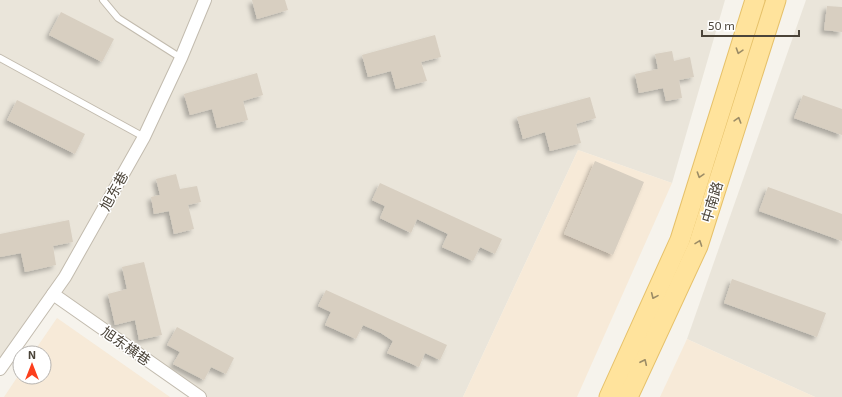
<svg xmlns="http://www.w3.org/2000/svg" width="842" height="397" font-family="'Exo 2','Noto Sans SC',sans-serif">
  <defs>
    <filter id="shadow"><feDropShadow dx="-3.5" dy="3.5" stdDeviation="2" flood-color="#0004"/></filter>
  </defs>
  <rect width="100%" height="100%" fill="#f6f3ec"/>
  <g fill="#eae5da">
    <polygon points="0,0 725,0 672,183 578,150 463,397 200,397 53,294 0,369"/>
    <polygon points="806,0 842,0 842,397 815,397 687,339"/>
  </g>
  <g fill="#f7ead8">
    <polygon points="578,150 672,183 577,397 463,397"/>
    <polygon points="57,318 170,397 4,397 20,373 20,377 44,377 44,353 33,353"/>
    <polygon points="687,339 815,397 660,397"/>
  </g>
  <g fill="#d8cfc1" filter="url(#shadow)">
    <polygon points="252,0 285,0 288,10 257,19"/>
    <polygon points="827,6 842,7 842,32 824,30"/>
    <polygon points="61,12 114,39 102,62 49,35"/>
    <polygon points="435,35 441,57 421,62 427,81 396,89 391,71 368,77 362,55"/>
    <polygon points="672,51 674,61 690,57 694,77 679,80 682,98 666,101 663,88 639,93 635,74 658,69 655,54"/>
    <polygon points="257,73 263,95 243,101 248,120 217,128 212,109 190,115 184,94"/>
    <polygon points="803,95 842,109 842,135 794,118"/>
    <polygon points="590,97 596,118 576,124 581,143 550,151 545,132 523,139 517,117"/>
    <polygon points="17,100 85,134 75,154 7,120"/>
    <polygon points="595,161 644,182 613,255 564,234"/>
    <polygon points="176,174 180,189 197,186 201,202 188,205 194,229 174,234 169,211 154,214 151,197 160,195 156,179"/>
    <polygon points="380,183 502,239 495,254 480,247 473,261 442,247 448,234 417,219 411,233 380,218 385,206 372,200"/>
    <polygon points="768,187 842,214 842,241 759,211"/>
    <polygon points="69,220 73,242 53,246 56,265 25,272 21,253 0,257 0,234"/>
    <polygon points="144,262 162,335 139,340 135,320 115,325 108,294 127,289 122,267"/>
    <polygon points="732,279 826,313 817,337 724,303"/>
    <polygon points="326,290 447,345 440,360 425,353 419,367 387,353 393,341 381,333 363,325 356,339 325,325 331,312 318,306"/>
    <polygon points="177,327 234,358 226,374 211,367 204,380 173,364 180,352 167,345"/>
  </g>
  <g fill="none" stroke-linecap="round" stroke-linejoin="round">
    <g stroke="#c2bbae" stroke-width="8">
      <g id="lane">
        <polyline points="103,0 118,18 181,58"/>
        <polyline points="0,58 144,137"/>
      </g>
    </g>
    <g stroke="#c2bbae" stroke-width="14">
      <g id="street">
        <polyline points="53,294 200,397"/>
        <polyline points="0,369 65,277 144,137 181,58 205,0"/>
      </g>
    </g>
    <g stroke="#e6c16a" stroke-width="21">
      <g id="primary">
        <polyline points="609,397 680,240 755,0"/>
        <polyline points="628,397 698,246 776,0"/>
      </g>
    </g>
    <use href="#lane" stroke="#fff" stroke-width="6"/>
    <use href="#street" stroke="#fff" stroke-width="12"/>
    <use href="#primary" stroke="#ffe39c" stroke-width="19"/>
  </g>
  <defs><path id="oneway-chevron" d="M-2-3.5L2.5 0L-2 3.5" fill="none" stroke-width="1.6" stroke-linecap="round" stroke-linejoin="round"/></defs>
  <g stroke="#9c8c66">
    <use href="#oneway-chevron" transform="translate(739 51) rotate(108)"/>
    <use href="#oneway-chevron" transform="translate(738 120) rotate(-73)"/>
    <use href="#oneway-chevron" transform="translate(700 175) rotate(108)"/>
    <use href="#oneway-chevron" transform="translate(699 243) rotate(-70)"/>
    <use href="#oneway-chevron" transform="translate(654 296) rotate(114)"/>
    <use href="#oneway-chevron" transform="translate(644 362) rotate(-65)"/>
  </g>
  <g text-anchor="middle" stroke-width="3" stroke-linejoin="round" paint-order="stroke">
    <g font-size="14" fill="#4b4439" stroke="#fff">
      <text transform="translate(114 191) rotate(-61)" y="5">旭东巷</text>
      <text transform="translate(712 202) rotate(-73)" y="5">中南路</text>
      <text transform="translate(126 346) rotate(35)" y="5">旭东横巷</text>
    </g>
  </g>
  <g transform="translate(32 365)"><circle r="19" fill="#ffffff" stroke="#b7b4b0"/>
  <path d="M0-3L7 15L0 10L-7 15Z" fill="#fc3f1d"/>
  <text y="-6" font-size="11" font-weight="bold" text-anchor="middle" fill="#4b4439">N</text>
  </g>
  <path d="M702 30v6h97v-6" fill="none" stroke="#4b4439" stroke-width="2"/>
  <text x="708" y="30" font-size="12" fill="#4b4439" stroke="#ffffff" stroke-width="3" paint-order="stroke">50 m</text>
</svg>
